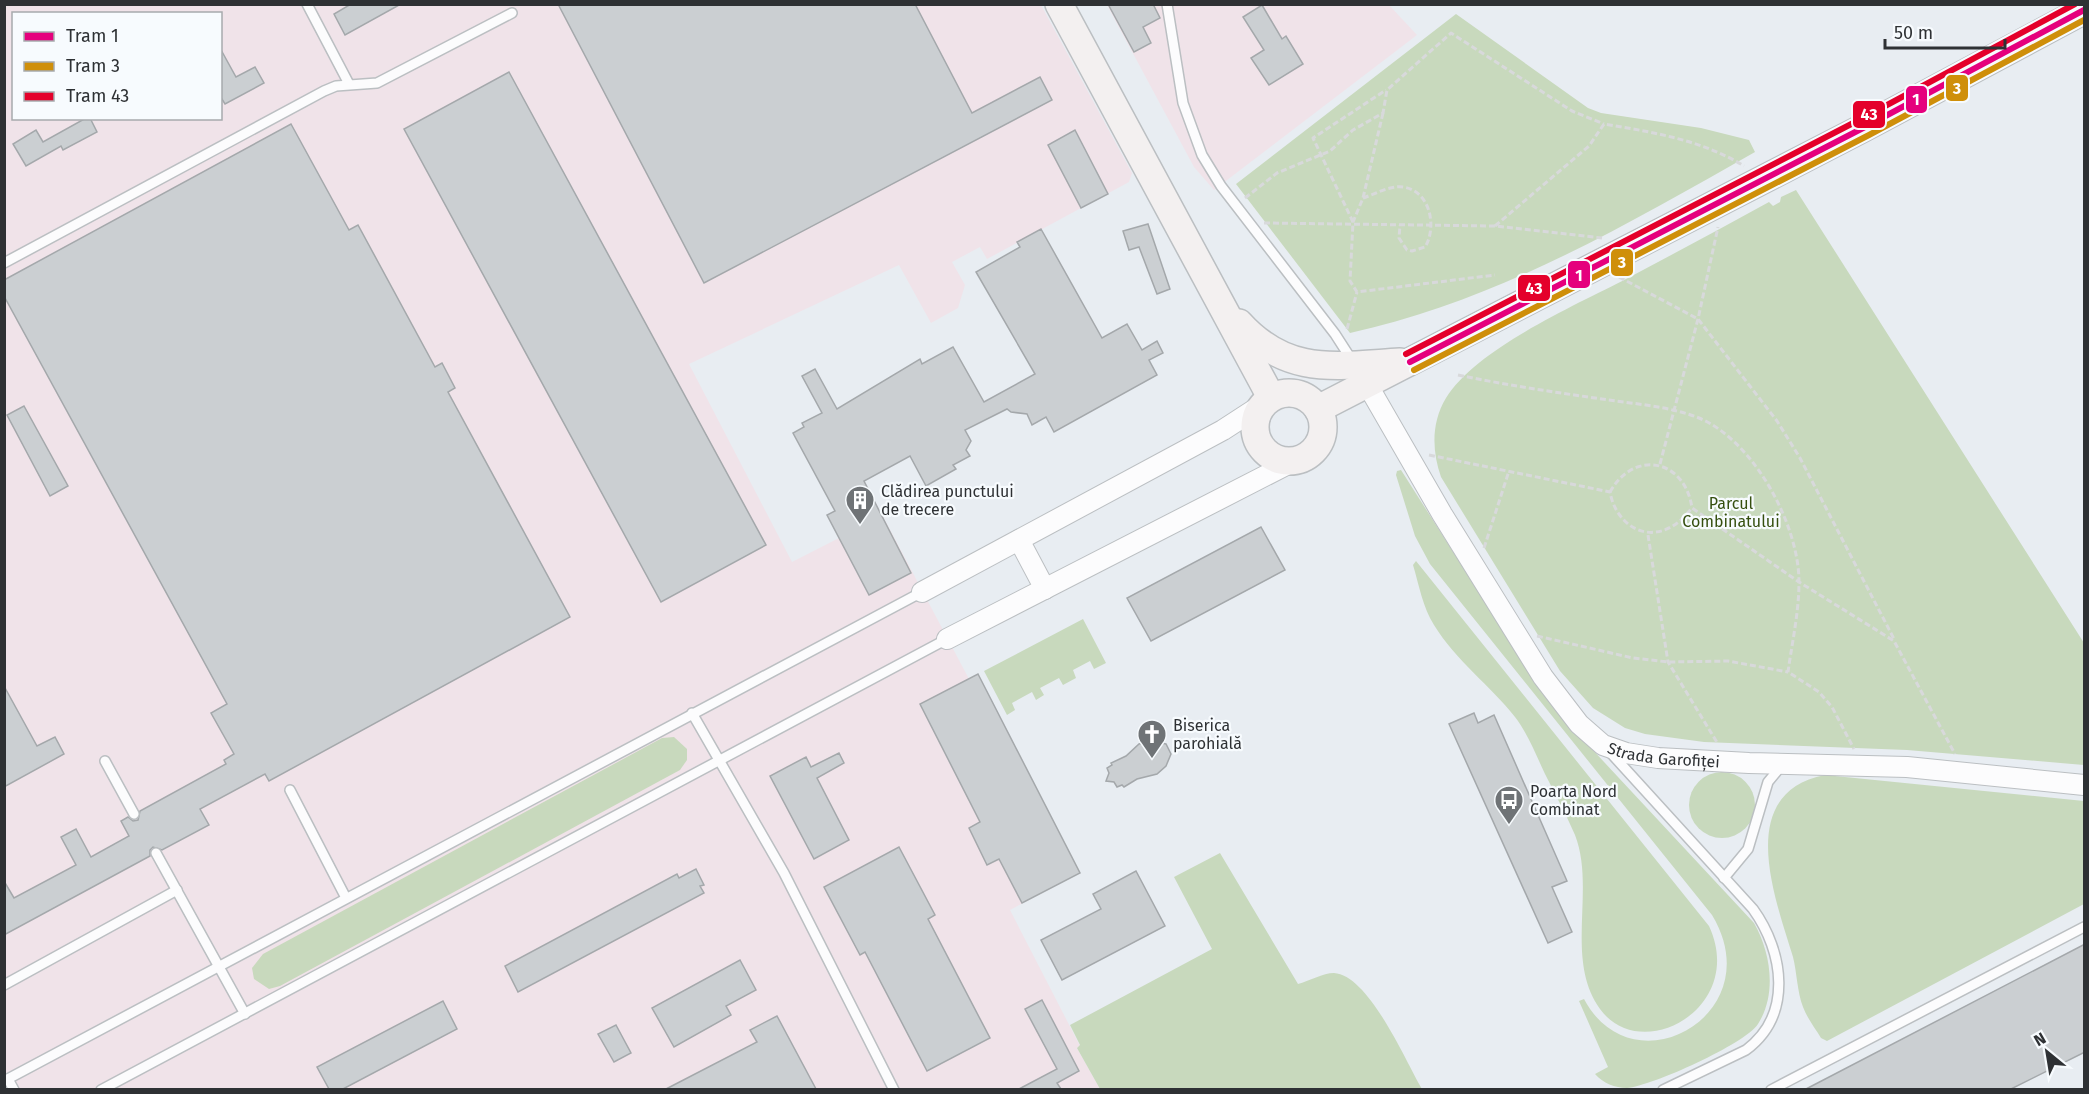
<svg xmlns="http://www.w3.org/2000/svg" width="2089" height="1094" font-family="'Fira Sans',sans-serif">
  <rect width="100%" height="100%" fill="#e8edf2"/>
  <g fill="#f0e3e9" fill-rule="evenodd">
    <path d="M 5,5 L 1041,5 L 1132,173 L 1129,182 L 987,259 L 980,247 L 952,262 L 965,285 L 958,308 L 931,323 L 899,265 L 689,364 L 792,562 L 839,538 L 827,515 L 870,492 L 969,679 L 978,674 L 1080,873 L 1010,910 L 1080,1046 L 1077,1048 L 1100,1089 L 5,1090 ZM 14,14 L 220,14 L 220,118 L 14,118 Z"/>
    <polygon points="1107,5 1389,5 1417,35 1214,190 1194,167"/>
  </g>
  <g fill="#c8d9bd">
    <path d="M 1456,14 L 1588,108 L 1601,113 L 1701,128 L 1749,140 L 1755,152 C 1626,225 1497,301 1350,333 L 1236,184 Z"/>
    <path d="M 1796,190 L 2084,643 L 2084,765 L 1907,750 L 1704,742 L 1645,734 L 1625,728 L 1593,708 L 1560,671 L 1441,477 C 1432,451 1431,423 1446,398 C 1477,348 1576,305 1628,278 C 1675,253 1722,228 1769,202 L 1773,206 L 1780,202 L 1781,197 Z"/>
    <path d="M 1401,470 L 1527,668 L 1564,719 L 1754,923 C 1771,953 1777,994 1758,1024 C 1745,1044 1652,1086 1627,1088 C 1615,1088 1603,1083 1595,1074 L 1608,1067 L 1579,1001 L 1584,999 C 1633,1092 1772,1014 1712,915 L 1430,564 L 1415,536 L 1396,475 L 1397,471 Z"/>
    <path d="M 1416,561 L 1709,926 C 1747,1008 1641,1066 1600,1009 C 1564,959 1596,889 1575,835 C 1566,814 1555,794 1545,774 C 1536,755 1528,734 1515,717 C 1490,685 1456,661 1434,625 C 1423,608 1419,585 1413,565 Z"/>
    <polygon points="1083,619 1106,663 1094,669 1090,661 1073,670 1076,678 1063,685 1059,678 1040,688 1044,695 1036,700 1032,692 1012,703 1015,710 1007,715 984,671"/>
    <polygon points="674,737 687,749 687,760 680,770 280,986 269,989 254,979 252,968 263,954 662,738"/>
    <circle cx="1722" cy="805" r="33"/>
    <path d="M 1825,775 L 2084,801 L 2084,904 L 1827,1041 L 1821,1038 C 1815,1028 1807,1018 1803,1007 C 1797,991 1797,973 1793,957 C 1776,900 1733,793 1825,775 Z"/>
    <path d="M 1220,853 L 1298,984 C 1309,981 1323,973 1334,973 C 1369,975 1406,1062 1422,1089 L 1100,1089 L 1077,1048 L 1080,1045 L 1070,1025 L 1212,949 L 1174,877 Z"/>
  </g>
  <g fill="#cbcfd2" stroke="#a4a8ab" stroke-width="1.5">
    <polygon points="351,4 401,4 345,35 334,14"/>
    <polygon points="558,4 915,4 972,113 1040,77 1052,100 704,283"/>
    <polygon points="1108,4 1153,4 1160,18 1143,27 1151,43 1134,52"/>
    <polygon points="1262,5 1282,39 1286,36 1303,64 1269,85 1251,58 1264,50 1243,17"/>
    <polygon points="220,48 236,77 255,67 264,83 225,104 220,96"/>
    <polygon points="509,72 766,545 661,602 404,129"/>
    <polygon points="86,118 90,118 97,132 63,150 61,146 26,166 13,144 36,130 43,142"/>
    <polygon points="291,124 349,230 358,225 435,367 442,363 455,388 448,392 570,617 269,781 265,774 200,809 209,825 162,850 153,847 150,850 150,856 4,935 4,881 14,898 76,865 61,837 76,829 91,857 129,836 121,821 128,817 133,821 138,820 140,811 226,764 224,760 234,754 211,713 227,704 4,296 4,280"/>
    <polygon points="1075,130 1108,194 1081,208 1048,145"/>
    <polygon points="1148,224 1170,289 1157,294 1139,247 1129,250 1123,231"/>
    <polygon points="1041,229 1102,338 1127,324 1142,350 1157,341 1163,353 1149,360 1157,375 1054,432 1046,417 1032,425 1027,414 1011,412 1007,409 965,430 971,441 966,450 970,456 953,465 956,469 926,486 910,456 864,481 911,573 869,595 827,515 835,511 793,433 804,427 802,423 822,413 802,376 815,369 837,409 920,359 922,364 953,347 984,402 1035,374 976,272 1020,247 1017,242"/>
    <polygon points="24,406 68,486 50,496 7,415"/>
    <polygon points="1261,527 1285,570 1151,641 1127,598"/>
    <polygon points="978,674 1080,873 1022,903 999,859 987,865 969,828 980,822 920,704"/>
    <polygon points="4,686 37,746 55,737 64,754 4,787"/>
    <polygon points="1474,713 1478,723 1494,715 1567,881 1552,887 1572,932 1548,943 1449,724"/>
    <polygon points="1152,741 1166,744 1171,754 1166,766 1157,774 1137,779 1124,787 1122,785 1117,787 1114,782 1106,781 1109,773 1107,768 1112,765 1111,763 1126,756 1139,744"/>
    <polygon points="839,753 844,763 817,778 849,840 814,859 770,776 806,757 811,767"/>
    <polygon points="899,847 935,915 928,919 990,1038 927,1071 865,952 860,955 824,887"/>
    <polygon points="696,869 704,885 700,886 704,893 518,992 505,966 677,874 679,878"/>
    <polygon points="1136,871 1165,926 1062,980 1041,940 1101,909 1093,894"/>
    <polygon points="2085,944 2085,1052 2011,1089 1806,1089"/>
    <polygon points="740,960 756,990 726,1006 731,1015 674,1047 652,1008"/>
    <polygon points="1042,1000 1079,1071 1057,1083 1061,1089 1019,1089 1057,1069 1025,1009"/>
    <polygon points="443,1001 457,1029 343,1089 329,1089 317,1067"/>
    <polygon points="777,1016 816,1089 666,1089 757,1042 750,1030"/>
    <polygon points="616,1025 631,1053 614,1062 598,1034"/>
  </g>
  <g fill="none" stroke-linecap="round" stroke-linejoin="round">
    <g stroke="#bbbfc2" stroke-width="12">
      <g id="lane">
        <polyline points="307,4 349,84"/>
        <polyline points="1167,4 1183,103 1202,155 1221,186 1335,334 1353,362"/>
        <polyline points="4,263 324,91 336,86 377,83 512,13"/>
        <polyline points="692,713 784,873 894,1090"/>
        <path d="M 1609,751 L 1753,909 C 1784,952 1793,1015 1746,1050 L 1663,1090"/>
        <polyline points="105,761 134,814"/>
        <polyline points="290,790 346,898"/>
        <polyline points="156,853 245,1014"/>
        <polyline points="1724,878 1748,849 1768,782 1782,765"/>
        <polyline points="4,985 177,890"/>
        <polyline points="8,1079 14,1090"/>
        <polyline points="4,1081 922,592"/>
        <polyline points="101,1090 947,639"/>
        <polyline points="1771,1090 2084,927"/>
      </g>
    </g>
    <g stroke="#bbbfc2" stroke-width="22">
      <g id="street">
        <path id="s1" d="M 1367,384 L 1442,514 L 1543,677 L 1579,724 L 1603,745 L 1626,753 L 1658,758 L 1749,763 L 1907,767 L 2084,785"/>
        <polyline points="1019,540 1045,589"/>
        <polyline points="922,592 1223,430 1263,404"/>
        <polyline points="947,639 1292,462"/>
      </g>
    </g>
    <g stroke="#bbbfc2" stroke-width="30">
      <g id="secondary">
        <polyline points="1059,4 1271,397"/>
        <path d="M 1239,323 C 1287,376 1334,366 1400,362"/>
        <circle cx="1289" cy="427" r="34"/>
        <polyline points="1318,409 1865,127 2084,10"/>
      </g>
    </g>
    <g stroke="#d8d9db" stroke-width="3" stroke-dasharray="6 3" stroke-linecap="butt">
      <polyline points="1383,113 1363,198 1353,222 1350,281 1357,292 1495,275"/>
      <polyline points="1245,198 1277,173 1330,151 1353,130 1383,113 1387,90 1451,33 1572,111 1604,124"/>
      <path d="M 1363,198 C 1375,194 1391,185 1403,187 C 1431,191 1437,228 1425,247 L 1412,251 L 1407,250 L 1399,238 L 1400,225"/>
      <polyline points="1353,222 1313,138 1386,90"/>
      <polyline points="1264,223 1495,226 1602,238"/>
      <path d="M 1495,226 L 1589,146 L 1604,124 C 1652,132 1702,140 1744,166"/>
      <polyline points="1619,277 1698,319 1777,421 1800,458 1894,639"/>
      <polyline points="1347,329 1357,292"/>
      <path d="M 1458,375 C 1506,385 1553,392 1602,399 C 1634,404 1669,406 1699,418 C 1754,441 1799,525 1799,582 C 1799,612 1792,643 1788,672 L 1819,692 L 1832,707 L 1854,749"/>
      <path d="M 1429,455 L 1610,492 C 1615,521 1642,543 1671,527 C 1679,523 1686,515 1692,508 L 1799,582 L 1894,641 L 1955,754"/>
      <polyline points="1660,464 1698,319 1718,227"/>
      <path d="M 1610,492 C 1634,449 1685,459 1692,508"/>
      <polyline points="1648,535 1668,662 1718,744"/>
      <polyline points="1484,548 1509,471"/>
      <polyline points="1537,636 1633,658 1668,662 1728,661 1788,672"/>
    </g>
    <use href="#lane" stroke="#fcfcfd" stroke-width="9"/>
    <use href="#street" stroke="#fcfcfd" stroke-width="20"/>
    <use href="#secondary" stroke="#f3f0f0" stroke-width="27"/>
    <g stroke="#f7fbfe" stroke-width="10">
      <polyline id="tram-1" points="1410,362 1865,127 2084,10"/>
    </g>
    <g stroke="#f7fbfe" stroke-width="10">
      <polyline id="tram-2" points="1414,370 1869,135 2084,20"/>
    </g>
    <g stroke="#f7fbfe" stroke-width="10">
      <polyline id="tram-3" points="1406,354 1861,119 2075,4"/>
    </g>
    <use href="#tram-1" stroke="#e5007d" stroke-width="6"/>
    <use href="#tram-2" stroke="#cf8f0a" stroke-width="6"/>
    <use href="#tram-3" stroke="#e4002b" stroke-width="6"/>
  </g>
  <defs>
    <g id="building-pin" transform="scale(1.5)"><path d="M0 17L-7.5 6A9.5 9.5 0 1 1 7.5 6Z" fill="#6f7376" stroke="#f7fbfe"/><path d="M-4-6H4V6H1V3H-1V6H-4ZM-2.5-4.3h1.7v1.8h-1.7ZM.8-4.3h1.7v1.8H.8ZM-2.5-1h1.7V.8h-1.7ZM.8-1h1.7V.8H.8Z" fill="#fff"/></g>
    <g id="church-pin" transform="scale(1.5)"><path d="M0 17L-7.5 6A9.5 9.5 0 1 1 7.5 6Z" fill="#6f7376" stroke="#f7fbfe"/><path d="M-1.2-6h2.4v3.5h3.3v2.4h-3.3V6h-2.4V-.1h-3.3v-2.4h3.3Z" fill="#fff"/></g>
    <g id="bus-pin" transform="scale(1.5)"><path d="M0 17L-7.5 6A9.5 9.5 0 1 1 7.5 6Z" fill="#6f7376" stroke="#f7fbfe"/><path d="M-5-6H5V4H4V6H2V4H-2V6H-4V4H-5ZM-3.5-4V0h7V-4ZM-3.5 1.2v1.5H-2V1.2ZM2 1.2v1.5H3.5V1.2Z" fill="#fff"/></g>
  </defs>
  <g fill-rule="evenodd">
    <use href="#building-pin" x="860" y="500"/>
    <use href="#church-pin" x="1152" y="734"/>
    <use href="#bus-pin" x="1509" y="800"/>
  </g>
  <g text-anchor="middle" stroke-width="4.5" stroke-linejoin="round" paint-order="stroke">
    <g font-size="16" fill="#2e3134" stroke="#f7fbfe" text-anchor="start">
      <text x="881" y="497">Clădirea punctului<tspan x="881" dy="18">de trecere</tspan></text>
      <text x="1173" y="731">Biserica<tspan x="1173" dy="18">parohială</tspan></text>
      <text x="1530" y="797">Poarta Nord<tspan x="1530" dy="18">Combinat</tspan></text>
    </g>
    <g font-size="16" fill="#354f0f" stroke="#f7fbfe">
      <text x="1731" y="509">Parcul<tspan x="1731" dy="18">Combinatului</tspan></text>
    </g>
    <g font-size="16" fill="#2e3134" stroke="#f7fbfe">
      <text dy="6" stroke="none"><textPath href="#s1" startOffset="495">Strada Garofiței</textPath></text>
    </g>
  </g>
  <g stroke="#f7fbfe" stroke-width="2">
    <rect x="1945" y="74" width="24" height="28" rx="6" fill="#cf8f0a"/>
    <rect x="1905" y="85" width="23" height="29" rx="6" fill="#e5007d"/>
    <rect x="1852" y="100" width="34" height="29" rx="6" fill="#e4002b"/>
    <rect x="1610" y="248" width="24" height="29" rx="6" fill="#cf8f0a"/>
    <rect x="1567" y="260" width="24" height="29" rx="6" fill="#e5007d"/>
    <rect x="1517" y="274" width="34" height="28" rx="6" fill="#e4002b"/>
  </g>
  <g font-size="16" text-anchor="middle" font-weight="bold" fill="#fff">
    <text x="1957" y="94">3</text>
    <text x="1916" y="105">1</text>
    <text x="1869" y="120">43</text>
    <text x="1622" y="268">3</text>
    <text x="1579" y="281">1</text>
    <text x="1534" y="294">43</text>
  </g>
  <rect width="2089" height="1094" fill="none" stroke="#2e3134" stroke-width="12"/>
  <rect x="12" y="12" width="210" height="108" fill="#f7fbfe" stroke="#a7aaad" stroke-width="1.5"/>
  <rect x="24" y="32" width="30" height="9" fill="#e5007d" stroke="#a7aaad" stroke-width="1.5"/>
  <text x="66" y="42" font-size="18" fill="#2e3134">Tram 1</text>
  <rect x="24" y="62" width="30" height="9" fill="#cf8f0a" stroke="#a7aaad" stroke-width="1.5"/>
  <text x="66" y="72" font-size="18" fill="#2e3134">Tram 3</text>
  <rect x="24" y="92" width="30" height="9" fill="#e4002b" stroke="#a7aaad" stroke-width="1.5"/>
  <text x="66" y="102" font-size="18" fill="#2e3134">Tram 43</text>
  <g transform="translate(2047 1052) rotate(330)" stroke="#f7fbfe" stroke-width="4.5" paint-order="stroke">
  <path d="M0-4.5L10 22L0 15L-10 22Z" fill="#2e3134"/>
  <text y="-9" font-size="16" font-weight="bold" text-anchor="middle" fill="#2e3134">N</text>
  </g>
  <path d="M1885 39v9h120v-9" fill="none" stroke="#2e3134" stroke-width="3"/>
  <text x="1894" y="39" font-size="18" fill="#2e3134" stroke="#f7fbfe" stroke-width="4.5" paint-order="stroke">50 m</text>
</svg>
